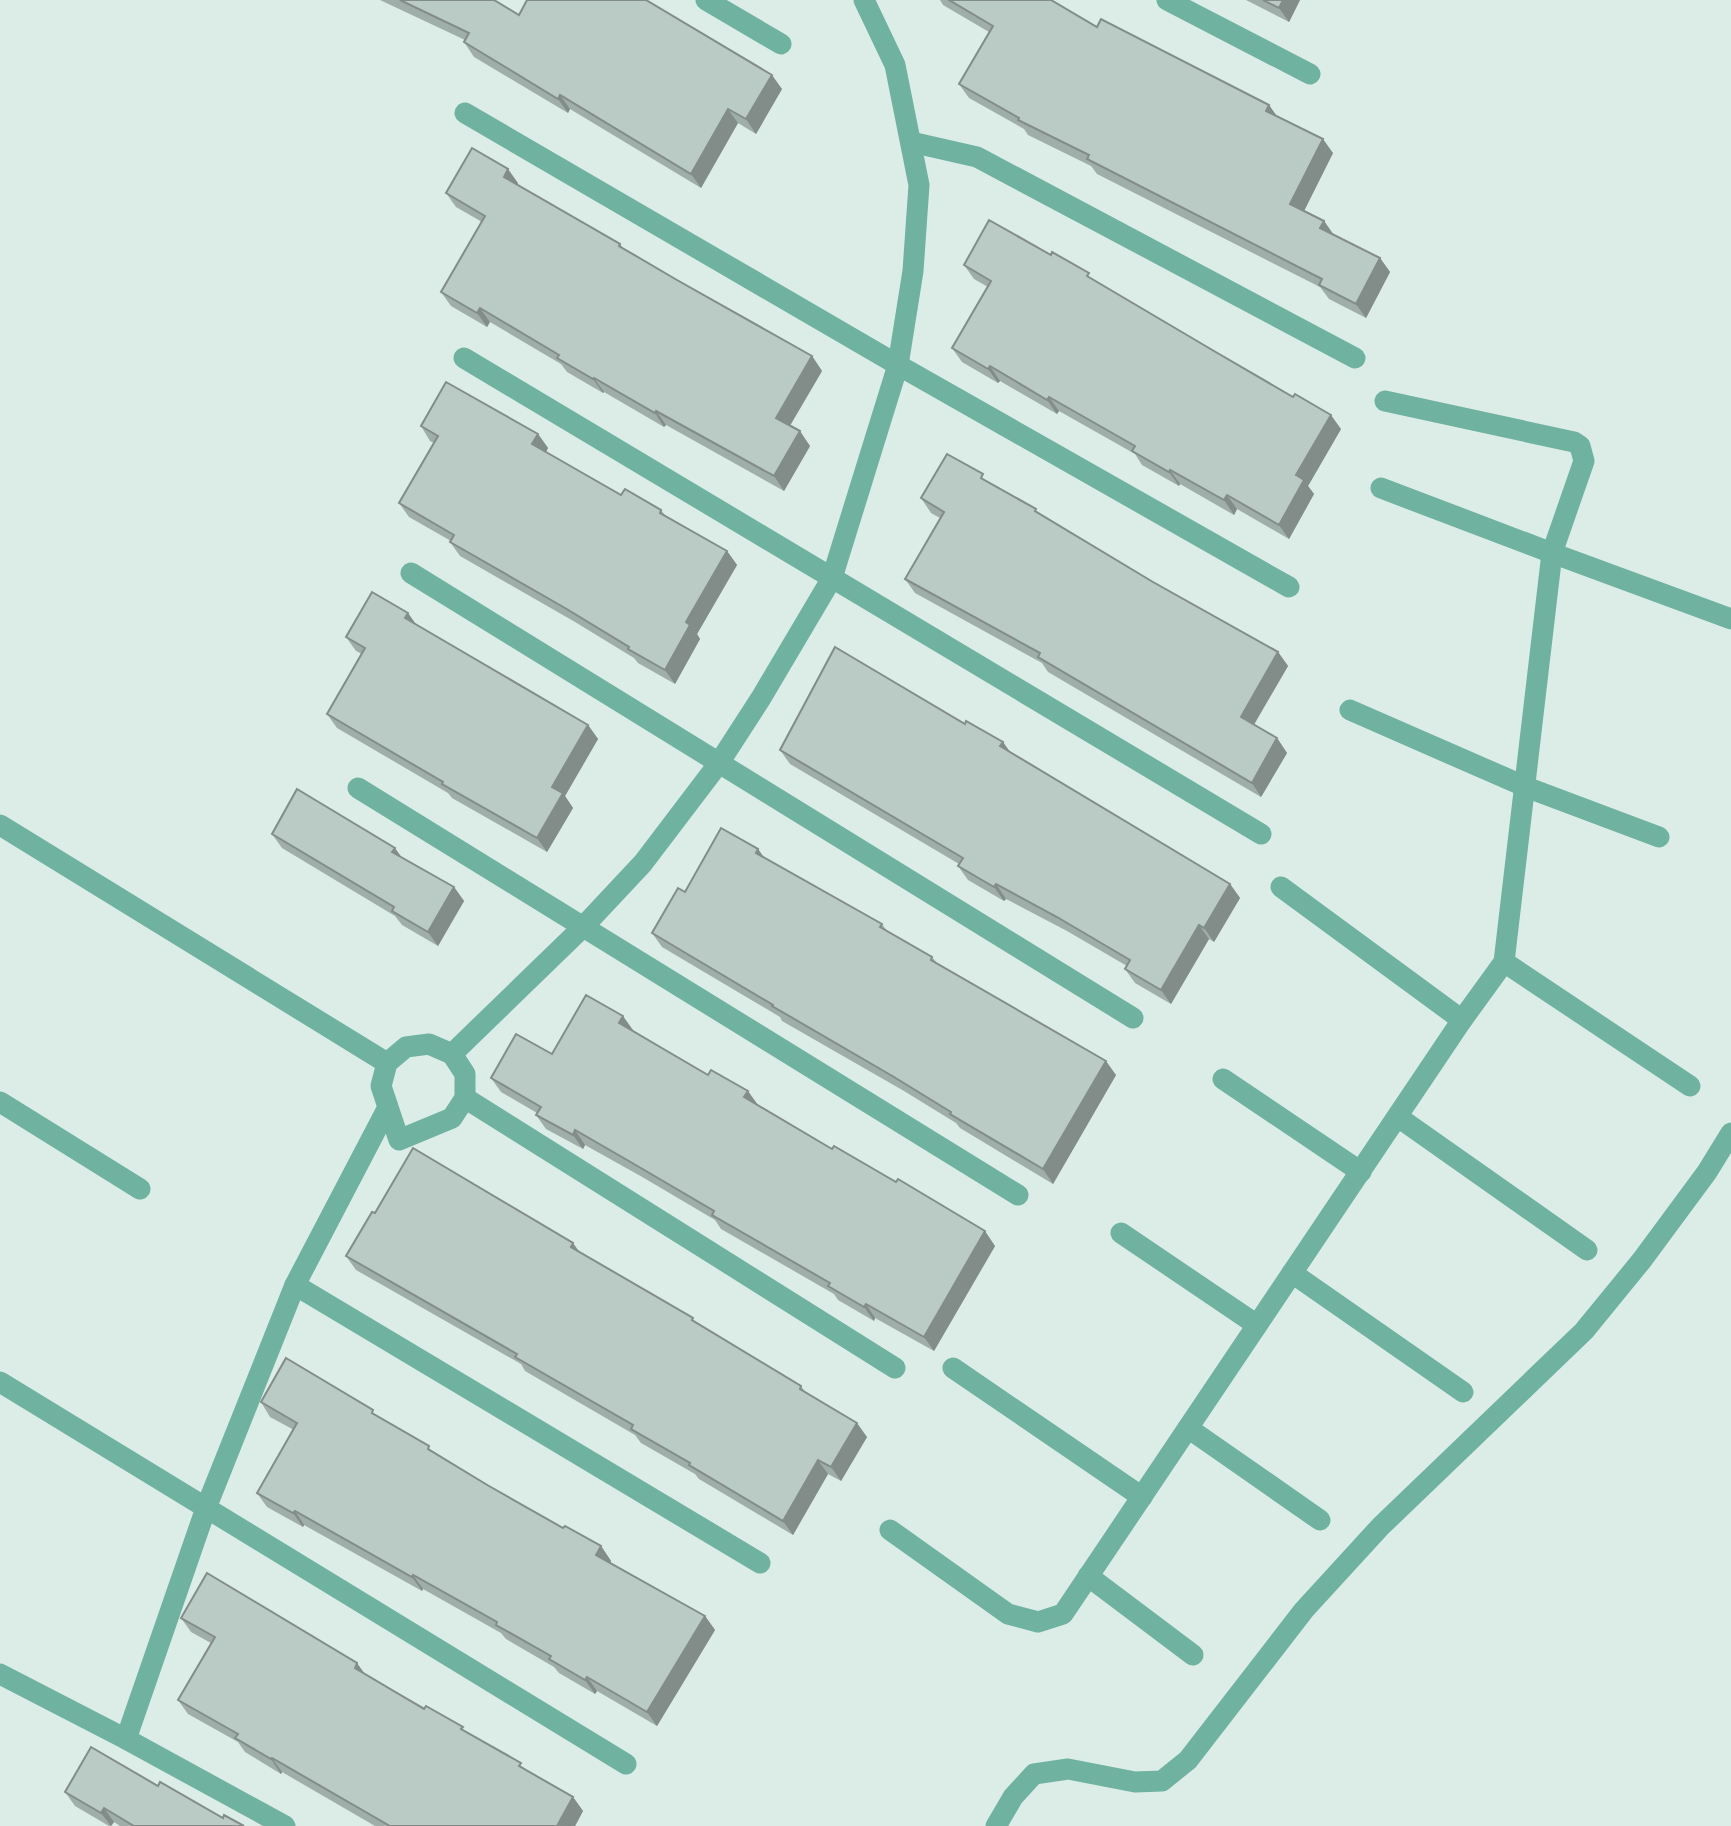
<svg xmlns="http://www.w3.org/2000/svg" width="1731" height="1826" font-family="'Noto Sans',sans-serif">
  <rect width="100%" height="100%" fill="#dcede7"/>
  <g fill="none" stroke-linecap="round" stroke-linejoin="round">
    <g stroke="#6fb29f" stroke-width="21">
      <polyline points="706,0 781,44"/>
      <polyline points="1167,0 1310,74"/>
      <polyline points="465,113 898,365 1289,587"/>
      <polyline points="911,142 977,157 1355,358"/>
      <polyline points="464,358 1261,834"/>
      <polyline points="1381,488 1552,553 1584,461 1580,446 1574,442 1385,401"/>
      <polyline points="411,573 1133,1018"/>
      <polyline points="1350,710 1526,787 1659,837"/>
      <polyline points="358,788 1018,1195"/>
      <polyline points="0,825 387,1063"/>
      <polyline points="1281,887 1462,1020"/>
      <polyline points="1504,962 1690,1086"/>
      <polygon points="429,1044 452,1054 465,1074 465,1098 452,1118 399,1140 381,1086 387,1063 406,1047"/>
      <polyline points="452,1054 584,926 643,863 719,763 761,698 832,578 898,365 913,271 919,185 895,65 864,0"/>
      <polyline points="1223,1079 1361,1172"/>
      <polyline points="465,1098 895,1368"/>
      <polyline points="0,1102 140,1189"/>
      <polyline points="1398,1117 1587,1250"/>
      <polyline points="1121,1233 1257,1325"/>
      <polyline points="1292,1273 1463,1392"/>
      <polyline points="295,1285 760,1563"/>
      <polyline points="953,1368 1142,1497"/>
      <polyline points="0,1382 626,1764"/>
      <polyline points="1188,1428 1320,1520"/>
      <polyline points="890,1530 1008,1614 1038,1622 1063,1614 1462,1020 1504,962 1552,553 1731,619"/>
      <polyline points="1088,1576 1193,1655"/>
      <polyline points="0,1674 126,1739 285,1826"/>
      <polyline points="126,1739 206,1508 295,1285 387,1109"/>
      <polyline points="996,1826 1013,1797 1034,1774 1068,1769 1135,1782 1162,1781 1188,1760 1304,1610 1381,1526 1584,1331 1642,1260 1707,1172 1731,1133"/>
    </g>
  </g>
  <g fill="#a0aea9">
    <polygon points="380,0 494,0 519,15 782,89 756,134 738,123 701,188 570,109 568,113 474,57 464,42 465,40"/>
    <polygon points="940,0 1051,0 1097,27 1269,105 1277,117 1333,153 1304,211 1324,221 1333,235 1380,258 1390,272 1366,318 1329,299 1320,287 1097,174 1091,166 1028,135 1024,129 969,98 959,84 989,32 943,5"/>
    <polygon points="1246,0 1300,0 1289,22"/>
    <polygon points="518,183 517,185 620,244 623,248 677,280 812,356 822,371 790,426 810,446 784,491 666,425 664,427 604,392 603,393 567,372 561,364 490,322 487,327 451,306 441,292 482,222 456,207 446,193"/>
    <polygon points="964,265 1094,280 1341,429 1308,486 1314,494 1289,539 1237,509 1234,515 1180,484 1179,486 1142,465 1135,454 1059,411 1057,414 1000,381 998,383 962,362 952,348 988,287 974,279"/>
    <polygon points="421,426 538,434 548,448 546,452 621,495 661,510 665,515 727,551 737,565 697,634 700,639 675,684 638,663 634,658 575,622 460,556 450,542 451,541 409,517 399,503 434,443 430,441"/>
    <polygon points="988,482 1153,582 1278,652 1288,666 1254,725 1277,738 1287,753 1261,797 1048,672 1042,663 915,593 905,579 940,518 931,513 921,498"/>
    <polygon points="417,626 588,725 598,739 565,796 573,808 547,852 452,798 448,793 337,728 327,714 362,654 356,651 346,637"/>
    <polygon points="965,724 1003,742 1009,751 1230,884 1240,898 1214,942 1209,939 1171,1004 1135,983 1125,969 1127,966 1067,931 1006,899 1004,901 968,880 958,866 959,864 790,764 780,750"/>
    <polygon points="272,834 402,857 454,887 464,901 438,946 402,925 395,916 282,848"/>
    <polygon points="758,849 764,858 882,924 887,931 932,957 937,963 1116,1075 1053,1184 960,1128 956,1123 904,1091 782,1021 780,1017 662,947 652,933"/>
    <polygon points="633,1030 995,1246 934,1351 875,1318 874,1321 838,1300 834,1294 721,1229 715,1220 644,1178 585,1145 583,1149 546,1129 536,1115 537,1113 501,1092 491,1078 552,1054"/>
    <polygon points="375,1213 580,1252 801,1386 806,1393 867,1437 841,1481 828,1474 793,1535 699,1479 695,1474 641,1443 635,1435 525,1371 521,1364 356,1270 346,1256"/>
    <polygon points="261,1402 377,1416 489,1486 563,1528 601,1546 611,1561 610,1562 705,1616 715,1630 657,1726 597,1691 595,1694 559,1673 554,1667 506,1639 501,1633 423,1589 422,1591 304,1525 303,1527 267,1507 257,1493 294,1430 270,1417"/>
    <polygon points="181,1618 365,1674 466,1731 526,1769 573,1797 583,1811 575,1826 375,1826 282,1772 281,1774 245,1752 238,1742 188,1714 178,1700 211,1643 191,1632"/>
    <polygon points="158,1786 223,1818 244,1826 120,1826 114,1822 111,1826 109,1826 75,1806 65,1792"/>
  </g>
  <g fill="#828d89">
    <polygon points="1283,0 1300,0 1289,22 1279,8"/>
    <polygon points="772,75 782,89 756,134 746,119"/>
    <polygon points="560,95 570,109 568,113 558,99"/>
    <polygon points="1269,105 1279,119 1266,111"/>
    <polygon points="728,109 738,123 701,188 691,174"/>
    <polygon points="1323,139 1333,153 1300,219 1290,204"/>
    <polygon points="508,169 518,183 514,191 504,177"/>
    <polygon points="1324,221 1334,235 1320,228"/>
    <polygon points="1380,258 1390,272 1366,318 1356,304"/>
    <polygon points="480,308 490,322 487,327 477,313"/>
    <polygon points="812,356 822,371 786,432 776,418"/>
    <polygon points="990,366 1000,381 998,383 988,369"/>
    <polygon points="594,378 604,392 603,393 593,379"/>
    <polygon points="1049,397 1059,411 1057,414 1047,400"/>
    <polygon points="656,411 666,425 664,427 655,413"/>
    <polygon points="1331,415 1341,429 1308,486 1314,494 1289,539 1279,525 1296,475"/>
    <polygon points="800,431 810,446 784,491 774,476"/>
    <polygon points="538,434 548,448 542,459 532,444"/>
    <polygon points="1170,470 1180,484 1179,486 1169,472"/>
    <polygon points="1227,495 1237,509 1234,515 1224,500"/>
    <polygon points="727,551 737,565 697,634 700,639 675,684 665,670 686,622"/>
    <polygon points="408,613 418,627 405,618"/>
    <polygon points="1278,652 1288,666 1250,731 1241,717"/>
    <polygon points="588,725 598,739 565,796 573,808 547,852 537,838 552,787"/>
    <polygon points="1277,738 1287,753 1261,797 1252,783"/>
    <polygon points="1003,742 1013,756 1000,746"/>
    <polygon points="395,848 405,862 392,852"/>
    <polygon points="758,849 768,863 756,853"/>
    <polygon points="996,884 1006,899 1004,901 994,887"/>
    <polygon points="1230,884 1240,898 1214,942 1204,928"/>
    <polygon points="454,887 464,901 438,946 428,932"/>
    <polygon points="1199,925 1209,939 1171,1004 1161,990"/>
    <polygon points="623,1016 633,1030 628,1037 619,1023"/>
    <polygon points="1106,1061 1116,1075 1053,1184 1043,1169"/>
    <polygon points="748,1091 758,1105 744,1097"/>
    <polygon points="575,1130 585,1145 583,1149 573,1135"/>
    <polygon points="985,1231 995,1246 934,1351 924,1337"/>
    <polygon points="573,1243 583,1257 571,1247"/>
    <polygon points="866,1304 875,1318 874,1321 864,1307"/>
    <polygon points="857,1423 867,1437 841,1481 831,1467"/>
    <polygon points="818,1460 828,1474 793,1535 783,1521"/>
    <polygon points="295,1511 304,1525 303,1527 293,1513"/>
    <polygon points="601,1546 611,1561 606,1569 596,1555"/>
    <polygon points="413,1575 423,1589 422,1591 412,1577"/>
    <polygon points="705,1616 715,1630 657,1726 647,1712"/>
    <polygon points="357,1663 367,1677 355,1668"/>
    <polygon points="587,1677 597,1691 595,1694 585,1680"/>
    <polygon points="272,1758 282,1772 281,1774 271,1759"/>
    <polygon points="573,1797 583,1811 575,1826 557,1826"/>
    <polygon points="104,1808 114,1822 111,1826 101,1813"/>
  </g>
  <g fill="#bacac4" stroke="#828d89" stroke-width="2">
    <polygon points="400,0 494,0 519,15 527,0 646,0 772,75 746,119 728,109 691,174 560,95 558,99 464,42 469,33"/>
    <polygon points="949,0 1051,0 1097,27 1101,19 1269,105 1266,111 1323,139 1290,204 1324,221 1320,228 1380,258 1356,304 1319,285 1322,279 1087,159 1089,155 1018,120 1019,118 959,84 993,26"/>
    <polygon points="1263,0 1283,0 1279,8"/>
    <polygon points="472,148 508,169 504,177 620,244 619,246 677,280 812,356 776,418 800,431 774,476 656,411 655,413 594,378 593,379 557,358 559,355 480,308 477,313 441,292 485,216 446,193"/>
    <polygon points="989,220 1051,255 1052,252 1089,273 1087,276 1214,351 1293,397 1295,394 1331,415 1296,475 1304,480 1279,525 1227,495 1224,500 1170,470 1169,472 1132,451 1135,446 1049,397 1047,400 990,366 988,369 952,348 991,281 964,265"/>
    <polygon points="446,382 538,434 532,444 621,495 625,489 661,510 660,513 727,551 686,622 690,625 665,670 628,649 629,647 565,608 450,542 454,535 399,503 438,436 421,426"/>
    <polygon points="947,454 983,474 981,478 1036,509 1035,511 1153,582 1278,652 1241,717 1277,738 1252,783 1038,657 1040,653 905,579 944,512 921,498"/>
    <polygon points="372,592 408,613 405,618 588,725 552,787 563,793 537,838 442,784 443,782 327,714 365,648 346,637"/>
    <polygon points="835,647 965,724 966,721 1003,742 1000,746 1230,884 1204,928 1199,925 1161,990 1125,969 1130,960 1057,917 996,884 994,887 958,866 963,858 780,750"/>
    <polygon points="297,789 395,848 392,852 454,887 428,932 392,911 394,907 272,834"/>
    <polygon points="721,828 758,849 756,853 882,924 880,927 932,957 931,960 1106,1061 1043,1169 950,1114 951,1112 894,1077 772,1006 773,1005 652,933 678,888 685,892"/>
    <polygon points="586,995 623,1016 619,1023 708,1075 711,1070 748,1091 744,1097 832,1149 834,1146 896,1182 898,1179 985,1231 924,1337 866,1304 864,1307 828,1286 830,1283 712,1215 714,1211 634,1164 575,1130 573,1135 536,1115 541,1107 491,1078 516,1034 552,1054"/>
    <polygon points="413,1148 573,1243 571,1247 693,1318 692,1320 801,1386 800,1389 857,1423 831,1467 818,1460 783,1521 689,1465 690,1463 631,1429 633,1425 515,1357 517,1354 346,1256 372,1212 375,1213"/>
    <polygon points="286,1358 373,1410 372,1413 429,1446 428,1449 489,1486 563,1528 565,1526 601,1546 596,1555 705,1616 647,1712 587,1677 585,1680 549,1659 551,1656 496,1625 497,1622 413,1575 412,1577 295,1511 293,1513 257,1493 297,1423 261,1402"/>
    <polygon points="207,1573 357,1663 355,1668 424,1709 426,1706 463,1727 461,1729 521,1763 519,1766 573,1797 557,1826 390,1826 272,1758 271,1759 235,1738 238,1734 178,1700 215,1637 181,1618"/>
    <polygon points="91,1747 158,1786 160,1782 223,1818 224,1815 244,1826 134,1826 104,1808 101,1813 65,1792"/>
  </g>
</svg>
